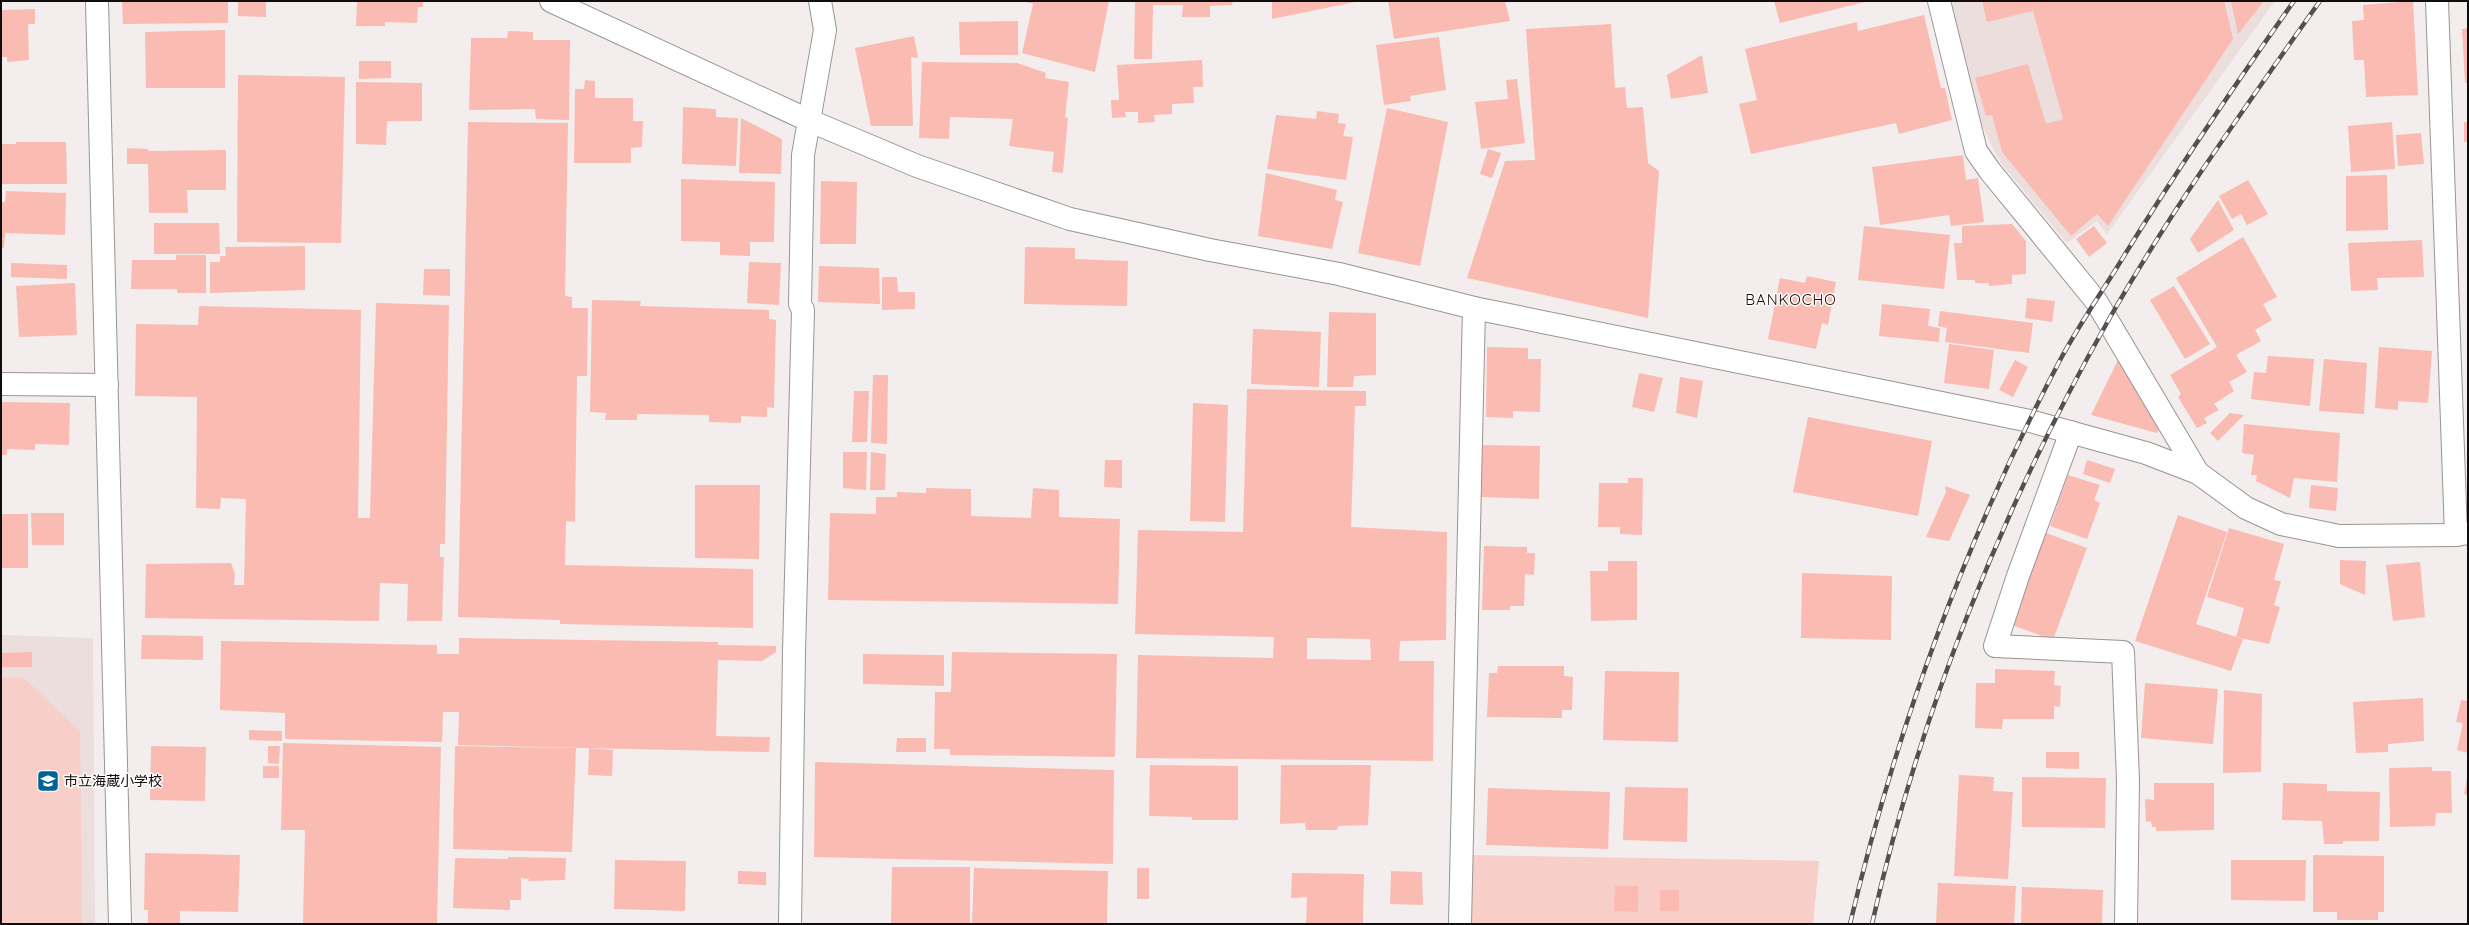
<svg xmlns="http://www.w3.org/2000/svg" width="2469" height="925" font-family="Quicksand,'Noto Sans JP',sans-serif">
  <rect width="100%" height="100%" fill="#f3eeed"/>
  <g fill="#ebdedc">
    <polygon points="1952,1 2275,1 2107,234 2097,221 2067,243 2000,162 1978,118"/>
    <polygon points="1,635 93,638 95,924 1,924"/>
  </g>
  <g fill="#f8cec8">
    <polygon points="1,677 24,678 80,731 82,924 1,924"/>
    <polygon points="1468,855 1819,861 1813,924 1468,924"/>
  </g>
  <g fill="#f9bbb2" fill-rule="evenodd">
    <polygon points="122,1 228,1 228,23 123,24"/>
    <polygon points="238,1 266,1 266,17 238,16"/>
    <polygon points="357,1 423,1 423,7 418,7 417,23 385,22 385,26 356,26"/>
    <polygon points="1023,1 1109,1 1095,72 1022,53 1033,4"/>
    <polygon points="1135,1 1233,1 1232,5 1210,6 1210,17 1182,17 1183,5 1153,5 1152,59 1134,59"/>
    <polygon points="1272,1 1355,1 1355,2 1272,19"/>
    <polygon points="1388,1 1505,1 1510,21 1394,39"/>
    <polygon points="1774,1 1865,1 1865,2 1780,23"/>
    <polygon points="1982,1 2224,1 2233,39 2108,226 2097,214 2071,236 2002,152 1992,115 1986,116 1975,78 2028,64 2046,124 2063,119 2033,11 1987,22"/>
    <polygon points="2231,1 2264,1 2238,34"/>
    <polygon points="2413,1 2418,95 2366,97 2364,60 2354,60 2352,21 2364,20 2363,5"/>
    <polygon points="35,9 35,24 28,24 29,60 7,62 7,57 1,57 1,10"/>
    <polygon points="1924,15 1941,88 1945,88 1952,120 1899,134 1896,123 1751,154 1739,104 1757,100 1745,49 1857,22 1858,31"/>
    <polygon points="1018,21 1018,55 960,55 959,22"/>
    <polygon points="1611,24 1615,88 1625,87 1627,108 1643,107 1648,163 1659,171 1648,318 1467,278 1505,161 1535,160 1526,29"/>
    <polygon points="2468,28 2468,83 2465,83 2462,29"/>
    <polygon points="225,30 225,88 146,88 145,32"/>
    <polygon points="508,31 533,32 533,40 570,40 569,120 536,119 535,109 469,110 471,38 507,38"/>
    <polygon points="914,36 918,58 911,57 913,126 871,126 855,48"/>
    <polygon points="1439,37 1446,90 1410,96 1411,101 1384,105 1376,45"/>
    <polygon points="1702,55 1708,93 1671,99 1667,75"/>
    <polygon points="1202,60 1203,87 1193,87 1194,103 1172,104 1172,114 1154,115 1155,122 1138,123 1138,112 1125,112 1126,117 1112,118 1111,100 1119,100 1117,65"/>
    <polygon points="359,61 391,61 391,78 359,79"/>
    <polygon points="922,62 1017,63 1046,73 1045,78 1069,82 1065,117 1068,118 1063,173 1052,172 1054,152 1009,146 1013,119 950,117 949,139 919,138"/>
    <polygon points="238,75 345,77 341,243 237,242"/>
    <polygon points="1517,79 1525,143 1481,149 1475,102 1508,99 1506,80"/>
    <polygon points="585,80 595,81 595,98 633,98 633,121 643,121 642,147 631,148 631,163 574,163 575,89 584,89"/>
    <polygon points="356,82 422,83 422,121 387,121 386,145 356,144"/>
    <polygon points="683,107 716,109 716,117 738,118 736,166 682,164"/>
    <polygon points="1387,108 1448,122 1420,266 1358,253"/>
    <polygon points="1317,111 1339,114 1338,123 1346,124 1343,136 1353,137 1346,180 1267,169 1276,115 1316,119"/>
    <polygon points="741,118 782,139 781,174 739,173"/>
    <polygon points="468,122 568,123 565,296 572,297 572,308 588,308 587,376 577,376 575,522 566,521 565,565 753,569 753,628 560,624 560,620 458,617"/>
    <polygon points="2392,122 2395,169 2351,172 2348,126"/>
    <rect x="2464" y="122" width="4" height="20"/>
    <polygon points="2421,133 2424,164 2398,166 2396,135"/>
    <polygon points="16,142 66,142 67,184 1,184 1,144 16,144"/>
    <polygon points="127,148 148,149 148,151 226,150 226,190 187,190 188,213 149,213 148,164 127,164"/>
    <polygon points="1488,149 1501,153 1492,178 1480,174"/>
    <polygon points="1963,155 1966,180 1978,178 1984,222 1951,226 1949,215 1880,225 1872,167"/>
    <polygon points="1266,173 1337,190 1335,200 1343,202 1332,249 1258,236"/>
    <polygon points="2387,175 2388,230 2346,231 2346,176"/>
    <polygon points="681,179 775,182 774,242 750,242 750,256 720,255 720,242 681,241"/>
    <polygon points="2248,180 2268,214 2247,225 2241,214 2232,219 2219,196"/>
    <polygon points="821,181 857,182 856,244 820,244"/>
    <polygon points="6,191 66,193 65,235 5,233 4,248 1,248 1,202 5,202"/>
    <polygon points="2218,200 2234,230 2198,253 2190,239"/>
    <polygon points="154,223 219,223 220,254 154,254"/>
    <polygon points="2012,224 2026,241 2026,274 2012,275 2012,284 1989,286 1989,283 1975,283 1975,280 1957,280 1954,243 1962,243 1962,226"/>
    <polygon points="1864,226 1950,235 1944,289 1858,280"/>
    <polygon points="2094,226 2107,243 2089,257 2076,239"/>
    <polygon points="2243,237 2277,297 2263,304 2272,320 2255,330 2261,341 2236,355 2247,372 2229,382 2234,391 2214,404 2219,410 2204,418 2207,423 2197,428 2178,397 2181,394 2170,375 2217,347 2176,278"/>
    <polygon points="2422,240 2424,277 2377,278 2378,290 2351,291 2348,243"/>
    <polygon points="305,246 305,290 210,293 210,262 220,262 220,256 226,256 225,247"/>
    <polygon points="1025,247 1075,248 1075,259 1128,261 1127,306 1024,304"/>
    <polygon points="176,255 206,255 206,293 177,293 177,289 131,289 132,260 176,260"/>
    <polygon points="749,262 781,263 779,305 747,303"/>
    <polygon points="11,263 67,265 67,279 11,277"/>
    <polygon points="819,266 879,268 880,304 818,302"/>
    <polygon points="424,269 450,269 450,296 423,295"/>
    <polygon points="1807,276 1836,282 1828,325 1822,323 1816,349 1768,339 1780,278 1805,283"/>
    <polygon points="882,277 897,277 898,292 915,292 915,309 882,310"/>
    <polygon points="75,283 77,335 19,337 16,286"/>
    <polygon points="2174,286 2210,344 2185,359 2150,300"/>
    <polygon points="2027,298 2055,301 2052,322 2025,318"/>
    <polygon points="592,300 641,301 640,306 769,310 769,319 776,320 774,408 767,407 767,417 741,416 741,423 709,422 709,415 637,414 637,420 605,420 606,413 590,412"/>
    <polygon points="376,303 449,305 445,544 440,544 440,557 444,557 442,621 407,621 408,584 380,583 379,621 145,618 146,564 231,563 235,574 234,585 244,585 246,499 221,498 220,509 196,508 197,397 135,396 136,324 198,325 199,306 361,310 358,518 370,518"/>
    <polygon points="1882,304 1930,309 1928,326 1940,328 1939,342 1879,336"/>
    <polygon points="1940,311 2033,323 2029,353 1945,342 1947,328 1938,326"/>
    <polygon points="1329,312 1376,313 1376,375 1354,376 1353,387 1327,387"/>
    <polygon points="1253,329 1321,332 1319,387 1251,384"/>
    <polygon points="1949,344 1994,350 1989,389 1944,383"/>
    <polygon points="1487,347 1528,348 1528,359 1541,359 1540,412 1513,411 1513,418 1486,417"/>
    <polygon points="2379,347 2432,351 2428,403 2398,401 2398,410 2375,408"/>
    <polygon points="2268,356 2314,359 2310,406 2251,399 2254,372 2266,373"/>
    <polygon points="2324,359 2367,363 2364,414 2319,411"/>
    <polygon points="2015,360 2028,367 2013,397 1999,390"/>
    <polygon points="2118,360 2161,426 2157,433 2091,415"/>
    <polygon points="1639,373 1663,378 1654,412 1632,407"/>
    <polygon points="873,375 888,375 887,444 871,443"/>
    <polygon points="1680,377 1703,381 1697,418 1676,413"/>
    <path d="M 1247,389 L 1366,391 L 1366,406 L 1355,406 L 1351,527 L 1447,532 L 1446,640 L 1400,641 L 1399,661 L 1434,661 L 1433,761 L 1136,758 L 1138,655 L 1273,658 L 1274,637 L 1135,634 L 1138,530 L 1243,532 ZM 1307,638 L 1370,639 L 1371,660 L 1307,659 Z"/>
    <polygon points="854,391 869,391 867,442 852,442"/>
    <polygon points="1,402 70,403 69,445 35,444 35,450 7,449 7,455 1,455"/>
    <polygon points="1193,403 1228,405 1225,522 1190,521"/>
    <polygon points="2230,413 2244,415 2218,441 2210,433"/>
    <polygon points="1808,417 1932,441 1918,516 1793,492"/>
    <polygon points="2244,424 2340,433 2337,482 2294,478 2290,498 2256,481 2257,475 2251,475 2254,455 2242,453"/>
    <polygon points="1482,445 1540,446 1539,499 1481,497"/>
    <polygon points="843,452 867,452 866,490 843,488"/>
    <polygon points="871,452 886,454 885,490 870,490"/>
    <polygon points="1105,460 1122,460 1122,488 1104,487"/>
    <polygon points="2087,460 2115,469 2110,483 2083,474"/>
    <polygon points="2068,475 2100,485 2094,500 2100,503 2087,539 2050,526"/>
    <polygon points="1628,478 1643,478 1642,535 1620,534 1620,527 1598,527 1599,483 1628,483"/>
    <polygon points="695,485 760,485 759,559 695,558"/>
    <polygon points="2311,485 2338,488 2336,511 2309,508"/>
    <polygon points="1945,486 1970,495 1949,541 1926,537 1946,492"/>
    <polygon points="926,488 971,489 971,516 1031,518 1033,488 1059,490 1059,517 1120,519 1118,604 828,600 830,513 876,514 876,497 897,497 897,492 926,493"/>
    <polygon points="31,513 64,513 64,545 32,545"/>
    <rect x="1" y="514" width="27" height="54"/>
    <polygon points="2178,515 2227,532 2196,624 2243,639 2231,671 2135,641"/>
    <polygon points="2229,528 2284,544 2274,580 2281,581 2274,605 2280,607 2269,644 2236,637 2244,608 2207,597"/>
    <polygon points="2046,533 2087,548 2053,640 2012,625"/>
    <polygon points="1484,546 1527,547 1527,553 1535,553 1534,575 1525,574 1524,606 1510,606 1510,610 1482,610"/>
    <polygon points="2340,560 2366,561 2365,595 2340,584"/>
    <polygon points="1608,561 1637,561 1637,620 1591,621 1590,571 1608,571"/>
    <polygon points="2420,562 2425,617 2393,621 2386,565"/>
    <polygon points="1802,573 1892,576 1891,640 1801,638"/>
    <polygon points="142,635 203,636 203,660 141,659"/>
    <polygon points="459,638 718,642 718,645 776,646 776,652 762,661 718,660 716,736 770,737 769,752 458,745 459,712 443,712 442,742 285,739 285,713 220,710 221,641 437,645 437,654 459,654"/>
    <polygon points="32,652 32,667 1,667 1,653"/>
    <polygon points="952,652 1117,654 1115,757 950,755 950,749 934,749 935,692 951,692"/>
    <polygon points="863,654 944,655 944,686 863,684"/>
    <polygon points="1498,666 1564,666 1564,676 1573,677 1572,710 1562,710 1562,718 1487,717 1489,673 1497,673"/>
    <polygon points="1995,669 2055,671 2054,685 2061,686 2060,707 2054,706 2054,719 2003,719 2002,729 1975,728 1976,683 1995,683"/>
    <polygon points="1605,671 1679,672 1678,742 1603,740"/>
    <polygon points="2145,683 2218,689 2213,744 2141,738"/>
    <polygon points="2224,690 2262,694 2261,772 2223,773"/>
    <polygon points="2423,698 2424,741 2388,744 2388,752 2356,753 2353,702"/>
    <polygon points="2461,700 2468,701 2468,753 2457,750 2463,723 2456,722"/>
    <polygon points="249,730 282,731 282,741 249,740"/>
    <polygon points="897,738 926,738 926,752 896,752"/>
    <polygon points="283,743 441,747 437,924 303,924 305,830 281,830"/>
    <polygon points="151,746 206,747 205,801 150,800"/>
    <polygon points="268,746 280,746 279,764 268,763"/>
    <polygon points="455,746 576,748 572,852 453,849"/>
    <polygon points="589,748 613,750 612,776 588,775"/>
    <polygon points="2046,752 2079,752 2079,769 2046,768"/>
    <polygon points="815,762 1114,770 1113,864 814,857"/>
    <polygon points="1150,765 1238,766 1238,820 1192,820 1192,817 1149,816"/>
    <polygon points="1281,765 1371,765 1368,825 1338,826 1337,830 1306,830 1305,823 1280,824"/>
    <rect x="263" y="766" width="16" height="12"/>
    <polygon points="2432,767 2432,771 2451,771 2452,813 2436,813 2435,826 2390,827 2389,768"/>
    <polygon points="1959,775 1994,777 1993,791 2013,792 2008,879 1954,876"/>
    <polygon points="2022,777 2106,778 2105,828 2022,827"/>
    <polygon points="2467,778 2468,778 2468,795 2464,794"/>
    <polygon points="2154,783 2214,783 2214,830 2156,831 2156,827 2152,827 2151,821 2146,822 2145,799 2154,800"/>
    <polygon points="2283,783 2327,784 2327,791 2380,792 2379,841 2343,841 2343,844 2324,844 2322,821 2282,820"/>
    <polygon points="1625,787 1688,788 1687,842 1623,840"/>
    <polygon points="1488,788 1610,792 1608,849 1486,845"/>
    <polygon points="145,853 240,855 238,912 180,911 180,924 148,924 148,910 144,910"/>
    <polygon points="2313,855 2384,856 2384,912 2378,912 2378,920 2337,920 2337,912 2313,912"/>
    <polygon points="508,857 566,858 565,880 528,881 529,879 521,878 521,900 510,900 510,910 453,908 455,858 508,859"/>
    <polygon points="615,860 686,861 685,911 614,909"/>
    <polygon points="2231,860 2306,860 2305,901 2231,900"/>
    <polygon points="892,867 970,867 970,924 891,924"/>
    <polygon points="974,868 1108,871 1107,924 972,924"/>
    <rect x="1137" y="868" width="12" height="31"/>
    <polygon points="738,871 766,872 766,885 738,884"/>
    <polygon points="1391,871 1422,872 1423,905 1390,904"/>
    <polygon points="1292,873 1364,874 1363,924 1306,924 1307,897 1291,898"/>
    <polygon points="1938,883 2016,886 2014,924 1936,924"/>
    <polygon points="1615,886 1638,886 1638,912 1614,911"/>
    <polygon points="2022,887 2103,890 2102,924 2021,924"/>
    <rect x="1660" y="890" width="19" height="21"/>
  </g>
  <g fill="none" stroke-linecap="round" stroke-linejoin="round">
    <g stroke="#989493" stroke-width="24">
      <g id="minor">
        <polyline points="97,1 120,924"/>
        <polyline points="551,1 808,120 917,166 1070,219 1210,250 1339,274 1474,308 2030,421 2146,453 2198,473 2246,508 2281,524 2339,536 2456,535"/>
        <polyline points="1939,1 1976,151 1990,171 2096,301 2198,473"/>
        <polyline points="2437,1 2456,535 2468,533"/>
        <polyline points="1,384 107,385"/>
        <polyline points="2071,432 2018,576 1995,646 2123,652 2128,781 2126,924"/>
        <polyline points="790,924 794,652 803,310 800,304 803,155 825,30 820,1"/>
        <polyline points="1460,924 1474,308"/>
      </g>
    </g>
    <use href="#minor" stroke="#fff" stroke-width="22"/>
    <g stroke="#535050" stroke-width="4.5">
      <g id="rail">
        <path d="M 1850,924 C 1896,730 1966,539 2059,362 C 2076,330 2097,299 2116,269 C 2172,177 2232,89 2294,1"/>
        <path d="M 1872,924 C 1919,715 2002,508 2108,321 C 2171,210 2246,106 2320,1"/>
      </g>
    </g>
    <use href="#rail" stroke="#fffcfb" stroke-width="3" stroke-dasharray="9" stroke-linecap="butt"/>
  </g>
  <defs>
    <g id="school-square" transform="scale(1.15)"><rect x="-9" y="-9" width="18" height="18" rx="4" fill="#006594" stroke="#fffcfb"/><path d="M0-5L7-2L0 1L-7-2ZM-4 1L0 2.5L4 1V4Q0 6-4 4Z" fill="#fff"/></g>
  </defs>
  <g fill-rule="evenodd">
    <use href="#school-square" x="48" y="781"/>
  </g>
  <g text-anchor="middle" stroke-width="3" stroke-linejoin="round" paint-order="stroke">
    <g font-size="14" fill="#0f0d0d" stroke="#fffcfb" text-anchor="start">
      <text x="64" y="786">市立海蔵小学校</text>
    </g>
    <g font-size="15" letter-spacing="1" fill="#0f0d0d" stroke="#fffcfb">
      <text x="1791" y="305">BANKOCHO</text>
    </g>
  </g>
  <rect width="2469" height="925" fill="none" stroke="#0f0d0d" stroke-width="4"/>
</svg>
